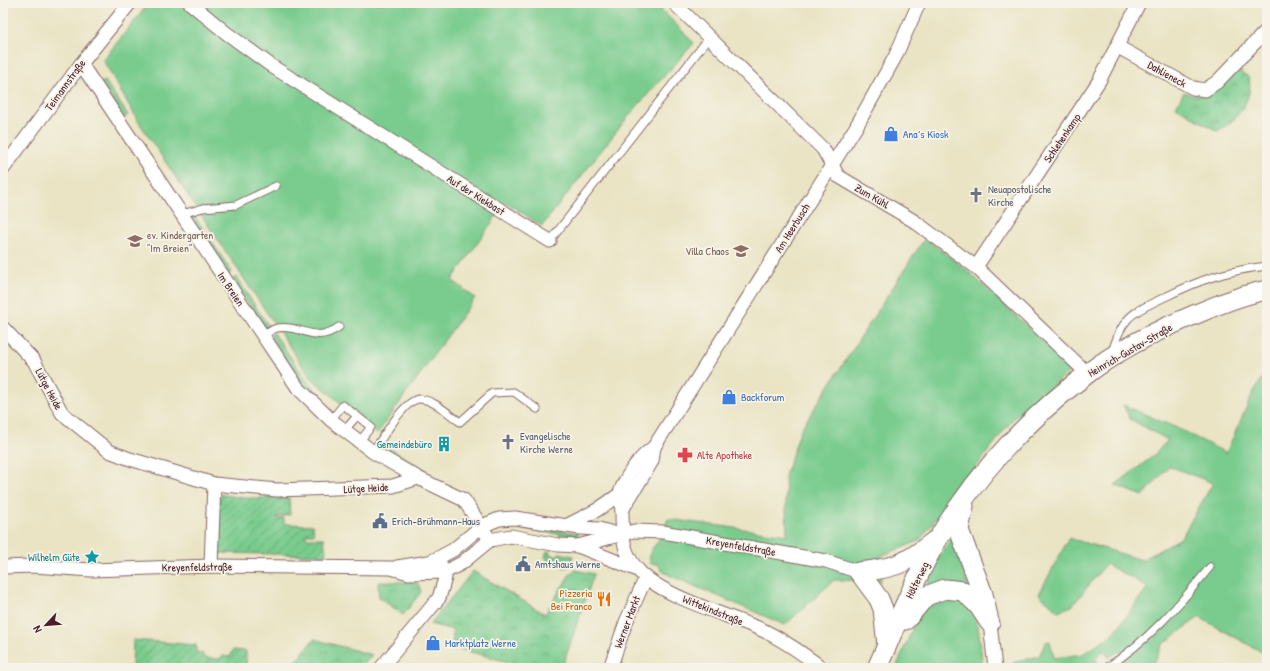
<svg xmlns="http://www.w3.org/2000/svg" width="1270" height="671" font-family="'Patrick Hand',sans-serif">
  <defs>
    <pattern id="park-crowns" width="20" height="18" patternUnits="userSpaceOnUse"><rect width="20" height="18" fill="#79cc8e"/><path d="M2 6a3 3 0 1 1 6 0M12 15a3 3 0 1 1 6 0" fill="none" stroke="#65a574"/></pattern>
    <pattern id="garden-furrows" width="10" height="10" patternUnits="userSpaceOnUse"><rect width="10" height="10" fill="#79cc8e"/><path d="M-1 1l2-2M0 10L10 0M9 11l2-2" fill="none" stroke="#65a574"/></pattern>
  </defs>
  <rect width="100%" height="100%" fill="#f7f3e8"/>
  <filter id="ink" filterUnits="userSpaceOnUse"><feTurbulence type="fractalNoise" baseFrequency=".025" numOctaves="2"/><feDisplacementMap in="SourceGraphic" scale="8" xChannelSelector="R" yChannelSelector="G"/><feConvolveMatrix kernelMatrix="1 2 1 2 8 2 1 2 1" color-interpolation-filters="sRGB"/></filter>
  <filter id="wash" filterUnits="userSpaceOnUse"><feTurbulence type="fractalNoise" baseFrequency=".012" numOctaves="4" result="noise"/><feDisplacementMap in="SourceGraphic" scale="16" xChannelSelector="R" yChannelSelector="G"/><feGaussianBlur stdDeviation="0.9" result="paint"/><feColorMatrix in="noise" values="0 0 0 0 0 0 0 0 0 0 0 0 0 0 0 0 0 1.4 0 .05"/><feComposite in="paint" operator="in"/></filter>
  <g filter="url(#wash)">
    <rect width="100%" height="100%" fill="#eae4c5"/>
    <g fill="#79cc8e" stroke="#62765c">
      <polygon points="149,3 655,3 694,43 631,113 542,226 506,202 452,280 475,298 377,434 310,377 138,121 103,60"/>
      <polygon points="105,81 128,115 124,118 101,83"/>
      <polygon points="190,217 195,217 232,272 228,275"/>
      <path d="M 925,238 L 968,271 L 1073,369 L 1013,419 L 919,541 L 881,556 L 881,581 L 834,580 L 785,625 L 669,575 L 662,571 L 658,564 L 651,564 C 646,551 655,547 660,538 C 664,532 665,525 668,519 L 787,535 L 785,476 L 801,429 Z"/>
      <polygon points="236,277 269,327 265,329 232,280"/>
      <polygon points="274,333 307,381 317,392 313,395 303,385 270,336"/>
      <polygon points="1267,371 1267,655 1199,617 1162,645 1152,668 1128,668 1119,651 1109,658 1104,651 1095,658 1099,665 1095,668 1013,668 1012,663 1039,656 1046,642 1050,641 1054,658 1083,654 1114,633 1148,587 1106,564 1072,606 1058,611 1039,594 1069,538 1142,560 1181,538 1213,483 1169,466 1143,496 1115,485 1152,457 1168,440 1130,419 1123,405 1179,429 1226,453 1253,393"/>
      <polygon points="389,448 427,471 426,474 387,452"/>
      <polygon points="512,524 578,533 577,537 571,536 514,527 499,527 498,525"/>
      <polygon points="954,533 978,625 983,668 896,668 922,606 932,569"/>
      <polygon points="547,551 550,552 550,555 558,556 559,553 573,556 570,566 564,568 557,563 549,563 545,556"/>
    </g>
    <g fill="url(#park-crowns)" stroke="#62765c">
      <path d="M 1238,69 L 1248,77 C 1256,97 1235,123 1217,131 L 1176,107 L 1184,92 C 1208,104 1223,84 1238,69 Z"/>
      <polygon points="575,570 594,574 562,668 531,668 452,647 453,630 430,624 473,571 545,614 570,574"/>
      <polygon points="378,582 415,582 419,585 421,592 403,615 379,597"/>
      <polygon points="314,639 372,655 361,668 290,668"/>
    </g>
    <g fill="url(#garden-furrows)" stroke="#62765c">
      <polygon points="219,494 245,498 289,498 290,515 284,515 284,517 277,516 277,518 284,519 284,523 286,524 313,525 314,534 306,534 306,538 324,538 326,555 217,553"/>
      <polygon points="133,640 196,645 196,652 202,653 205,658 219,659 223,656 230,657 233,650 246,651 246,668 132,668"/>
    </g>
  </g>
  <g filter="url(#ink)">
    <g fill="none" stroke-linecap="round" stroke-linejoin="round">
      <g stroke="#826461" stroke-width="9">
        <g id="lane">
          <polyline points="182,214 203,208 236,205 276,186"/>
          <polyline points="550,241 708,39"/>
          <path d="M 263,336 C 267,334 272,329 277,328 C 303,324 313,345 339,327"/>
          <path d="M 1112,352 C 1116,340 1119,329 1128,319 C 1137,309 1153,303 1165,297 C 1202,279 1225,271 1267,266"/>
          <polyline points="331,420 343,405 371,427 359,442"/>
          <polyline points="344,431 357,416"/>
          <path d="M 373,452 C 381,440 405,399 419,399 C 433,399 449,414 460,422 L 492,393 L 514,392 L 537,409"/>
          <path d="M 1106,668 C 1147,642 1180,604 1210,567"/>
        </g>
      </g>
      <g stroke="#826461" stroke-width="15">
        <g id="street">
          <polyline points="190,3 225,32 273,67 550,241"/>
          <polyline points="674,3 823,149 838,176 914,221 976,267 1087,373"/>
          <polyline points="1118,47 1193,88 1205,90 1217,82 1267,30"/>
          <polyline points="81,64 298,388 331,420 373,452 418,478 464,500 490,540"/>
          <polyline points="3,169 81,64 130,3"/>
          <polyline points="976,267 1099,81 1139,3"/>
          <polyline points="3,328 34,361 62,413 109,451 130,459 214,484 277,490 393,486 418,478"/>
          <polyline points="622,510 652,461 654,447"/>
          <polyline points="568,525 597,510 620,494"/>
          <polyline points="578,546 634,531 663,532 826,561 859,572"/>
          <polyline points="211,566 214,484"/>
          <polyline points="3,567 33,566 91,570 211,566 391,568 409,573 445,572 462,563 490,540 511,536 558,545 578,546 638,570"/>
          <polyline points="397,567 429,562 438,558 453,550 482,526 499,519 515,518 580,528 599,529 620,535"/>
          <polyline points="990,623 995,668"/>
          <polyline points="381,668 439,598 445,578 441,565"/>
          <polyline points="610,668 626,622 646,577"/>
          <path d="M 822,668 C 802,653 781,638 758,628 C 725,614 661,596 638,570 C 622,553 622,533 622,511 C 622,505 619,498 620,493 C 626,475 639,458 654,447 L 856,127 L 895,57 L 919,3"/>
        </g>
      </g>
      <g stroke="#826461" stroke-width="21">
        <g id="secondary">
          <polyline points="964,506 959,530 983,594 988,616"/>
          <path d="M 859,572 C 896,568 905,564 934,541"/>
          <polyline points="859,572 879,599 883,609 887,645"/>
          <polyline points="906,620 926,596 945,589 963,591 978,605 990,623"/>
          <path d="M 877,668 C 901,614 923,557 957,509 C 992,458 1038,411 1087,374 C 1120,348 1162,328 1201,312 C 1222,303 1245,294 1267,290"/>
        </g>
      </g>
      <use href="#lane" stroke="#fff" stroke-width="7"/>
      <use href="#street" stroke="#fff" stroke-width="13"/>
      <use href="#secondary" stroke="#fff" stroke-width="19"/>
    </g>
  </g>
  <defs>
    <g id="shop-bare" transform="scale(1.2)"><path d="M-5-2.5h2.3a2.7 3.5 0 0 1 5.4 0H5L5.5 6h-11ZM-1.5-2.5h3a1.5 2.3 0 0 0-3 0Z" fill="#3f7fe0" stroke="#f7f3e8" stroke-width="2.5" paint-order="stroke"/></g>
    <g id="church-bare" transform="scale(1.2)"><path d="M-1.2-6h2.4v3.5h3.3v2.4h-3.3V6h-2.4V-.1h-3.3v-2.4h3.3Z" fill="#6b7280" stroke="#f7f3e8" stroke-width="2.5" paint-order="stroke"/></g>
    <g id="school-bare" transform="scale(1.2)"><path d="M0-5L7-2L0 1L-7-2ZM-4 1L0 2.5L4 1V4Q0 6-4 4Z" fill="#8d6e63" stroke="#f7f3e8" stroke-width="2.5" paint-order="stroke"/></g>
    <g id="building-bare" transform="scale(1.2)"><path d="M-4-6H4V6H1V3H-1V6H-4ZM-2.5-4.3h1.7v1.8h-1.7ZM.8-4.3h1.7v1.8H.8ZM-2.5-1h1.7V.8h-1.7ZM.8-1h1.7V.8H.8Z" fill="#0f9aa8" stroke="#f7f3e8" stroke-width="2.5" paint-order="stroke"/></g>
    <g id="pharmacy-bare" transform="scale(1.2)"><path d="M-2-6h4v4h4v4h-4v4h-4v-4h-4v-4h4Z" fill="#e0444e" stroke="#f7f3e8" stroke-width="2.5" paint-order="stroke"/></g>
    <g id="civic-bare" transform="scale(1.2)"><path d="M-.6-6.5H3V-4.5H.6V-3L4-1V1h2V6H-6V1h2V-1L-.6-3ZM-1.2 2.5V6h2.4V2.5Z" fill="#5c6f8a" stroke="#f7f3e8" stroke-width="2.5" paint-order="stroke"/></g>
    <g id="sight-bare" transform="scale(1.2)"><path d="M0-6L1.8-2.2L6-1.7L2.9 1.2L3.7 5.4L0 3.3L-3.7 5.4L-2.9 1.2L-6-1.7L-1.8-2.2Z" fill="#0f9aa8" stroke="#f7f3e8" stroke-width="2.5" paint-order="stroke"/></g>
    <g id="restaurant-bare" transform="scale(1.2)"><path d="M-5-6h1v4h1v-4h1v4h1v-4h1v5L-1.5 .5V6h-2V.5L-5-1ZM5-6V6H3V1.5H1.5Q1.5-4 5-6Z" fill="#e8710a" stroke="#f7f3e8" stroke-width="2.5" paint-order="stroke"/></g>
  </defs>
  <g fill-rule="evenodd">
    <use href="#shop-bare" x="891" y="134"/>
    <use href="#church-bare" x="976" y="195"/>
    <use href="#school-bare" x="135" y="241"/>
    <use href="#school-bare" x="741" y="251"/>
    <use href="#shop-bare" x="729" y="397"/>
    <use href="#church-bare" x="508" y="442"/>
    <use href="#building-bare" x="444" y="444"/>
    <use href="#pharmacy-bare" x="685" y="455"/>
    <use href="#civic-bare" x="380" y="521"/>
    <use href="#sight-bare" x="92" y="557"/>
    <use href="#civic-bare" x="523" y="564"/>
    <use href="#restaurant-bare" x="604" y="599"/>
    <use href="#shop-bare" x="433" y="643"/>
  </g>
  <g text-anchor="middle" stroke-width="3.5" stroke-linejoin="round" paint-order="stroke">
    <g font-size="11" fill="#4a1f2b" stroke="#f7f3e8">
      <text transform="translate(1167 74) rotate(29)" y="4">Dahlieneck</text>
      <text transform="translate(65 85) rotate(-54)" y="4">Teimannstraße</text>
      <text transform="translate(1062 138) rotate(-56)" y="4">Schlehenkamp</text>
      <text transform="translate(476 195) rotate(32)" y="4">Auf der Kiekbast</text>
      <text transform="translate(872 196) rotate(30)" y="4">Zum Kühl</text>
      <text transform="translate(792 228) rotate(-58)" y="4">Am Heerbusch</text>
      <text transform="translate(231 289) rotate(56)" y="4">Im Breien</text>
      <text transform="translate(1130 350) rotate(-30)" y="4">Heinrich-Gustav-Straße</text>
      <text transform="translate(49 389) rotate(62)" y="4">Lütge Heide</text>
      <text transform="translate(366 488) rotate(-3)" y="4">Lütge Heide</text>
      <text transform="translate(741 546) rotate(10)" y="4">Kreyenfeldstraße</text>
      <text transform="translate(197 567) rotate(-1)" y="4">Kreyenfeldstraße</text>
      <text transform="translate(917 580) rotate(-64)" y="4">Hölterweg</text>
      <text transform="translate(713 610) rotate(22)" y="4">Wittekindstraße</text>
      <text transform="translate(627 622) rotate(-69)" y="4">Werner Markt</text>
    </g>
    <g font-size="11" fill="#366cbe" stroke="#f7f3e8" text-anchor="start">
      <text x="903" y="138">Anaʼs Kiosk</text>
      <text x="741" y="401">Backforum</text>
      <text x="445" y="647">Marktplatz Werne</text>
    </g>
    <g font-size="11" fill="#5b616d" stroke="#f7f3e8" text-anchor="start">
      <text x="988" y="193">Neuapostolische<tspan x="988" dy="13">Kirche</tspan></text>
      <text x="520" y="440">Evangelische<tspan x="520" dy="13">Kirche Werne</tspan></text>
    </g>
    <g font-size="11" fill="#785e54" stroke="#f7f3e8" text-anchor="start">
      <text x="147" y="239">ev. Kindergarten<tspan x="147" dy="13">"Im Breien"</tspan></text>
      <text x="729" y="255" text-anchor="end">Villa Chaos</text>
    </g>
    <g font-size="11" fill="#0d838f" stroke="#f7f3e8" text-anchor="end">
      <text x="432" y="448">Gemeindebüro</text>
      <text x="80" y="561">Wilhelm Güte</text>
    </g>
    <g font-size="11" fill="#be3a42" stroke="#f7f3e8" text-anchor="start">
      <text x="697" y="459">Alte Apotheke</text>
    </g>
    <g font-size="11" fill="#4e5e75" stroke="#f7f3e8" text-anchor="start">
      <text x="392" y="525">Erich-Brühmann-Haus</text>
      <text x="535" y="568">Amtshaus Werne</text>
    </g>
    <g font-size="11" fill="#c56008" stroke="#f7f3e8" text-anchor="end">
      <text x="592" y="597">Pizzeria<tspan x="592" dy="13">Bei Franco</tspan></text>
    </g>
  </g>
  <rect width="1270" height="671" fill="none" stroke="#f7f3e8" stroke-width="16"/>
  <g transform="translate(46 625) rotate(244)" stroke="#f7f3e8" stroke-width="3" paint-order="stroke">
  <path d="M0-3L7 15L0 10L-7 15Z" fill="#4a1f2b"/>
  <text y="-6" font-size="11" font-weight="bold" text-anchor="middle" fill="#4a1f2b">N</text>
  </g>
</svg>
